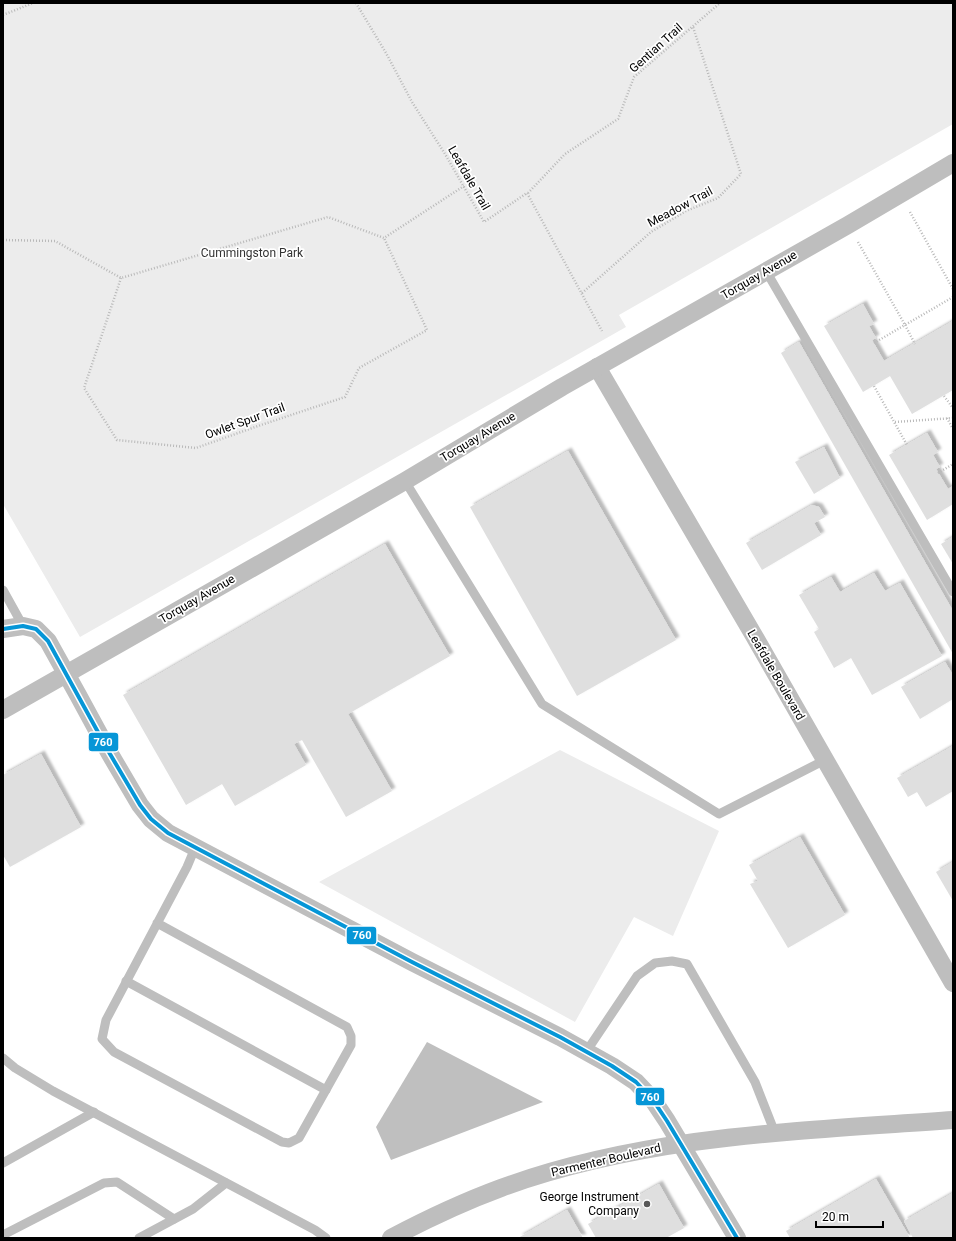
<svg xmlns="http://www.w3.org/2000/svg" width="956" height="1241" font-family="Roboto,sans-serif">
  <defs>
    <filter id="shadow"><feDropShadow dx="3.5" dy="-3.5" stdDeviation="1" flood-color="#0004"/></filter>
  </defs>
  <rect width="100%" height="100%" fill="#fff"/>
  <g fill="#ececec">
    <polygon points="3,3 953,3 953,124 619,315 626,327 80,637 3,504"/>
    <polygon points="560,750 719,831 673,936 634,917 575,1022 319,882"/>
  </g>
  <polygon fill="#bfbfbf" points="427,1042 543,1102 391,1160 376,1127"/>
  <g fill="#dfdfdf" filter="url(#shadow)">
    <polygon points="863,304 874,324 869,326 876,338 872,340 884,361 953,321 953,390 912,414 890,376 863,392 824,326"/>
    <polygon points="799,342 953,611 953,654 781,353"/>
    <polygon points="927,433 938,452 933,455 940,467 936,469 948,489 953,486 953,504 927,520 889,455"/>
    <polygon points="824,447 840,478 814,494 795,462"/>
    <polygon points="568,451 676,640 577,696 470,507"/>
    <polygon points="812,505 819,507 825,517 814,523 821,535 762,570 746,543"/>
    <polygon points="953,537 953,564 941,544"/>
    <polygon points="385,544 450,656 348,714 392,791 346,817 302,740 294,744 306,765 235,806 222,784 186,805 123,695"/>
    <polygon points="874,573 885,591 900,583 942,656 872,695 851,658 834,668 814,632 819,629 799,595 831,577 840,592"/>
    <polygon points="945,662 953,675 953,699 920,719 901,687"/>
    <polygon points="953,746 953,791 926,807 917,792 908,797 897,778"/>
    <polygon points="41,754 81,827 10,867 3,855 3,775"/>
    <polygon points="800,837 845,915 788,948 750,884 758,881 749,865"/>
    <polygon points="953,862 953,901 936,872"/>
    <polygon points="876,1179 910,1238 790,1238 786,1231"/>
    <polygon points="659,1184 684,1228 666,1238 596,1238 588,1224"/>
    <polygon points="953,1193 953,1238 913,1238 904,1221"/>
    <polygon points="567,1210 583,1238 518,1238"/>
  </g>
  <g fill="none" stroke-linecap="round" stroke-linejoin="round">
    <g stroke="#b9b9b9" stroke-width="2.5" stroke-dasharray="1 2" stroke-linecap="butt">
      <polyline points="356,3 386,53 412,102 445,154 484,222 527,193 602,331"/>
      <polyline points="3,15 33,3"/>
      <polyline points="528,193 565,154 618,119 634,77 720,3"/>
      <polyline points="910,212 953,289"/>
      <polyline points="3,240 55,241 121,278 328,217 384,238 464,186"/>
      <polyline points="858,242 905,325 953,297"/>
      <polyline points="121,278 84,388 117,440 196,448 258,426 345,397 359,368 427,330 384,238"/>
      <polyline points="582,293 651,232 686,211 718,198 741,174 693,27"/>
      <polyline points="874,343 905,325 915,344"/>
      <polyline points="874,386 907,445"/>
      <polyline points="944,396 953,408"/>
      <polyline points="947,418 953,429"/>
      <polyline points="895,422 953,418"/>
      <polyline points="938,473 953,464"/>
    </g>
    <g stroke="#bebebe" stroke-width="9">
      <polyline points="766,271 953,592"/>
      <polyline points="405,481 542,704 719,814 825,760"/>
      <polyline points="3,590 23,626"/>
      <polyline points="157,923 347,1027 351,1036 351,1045 299,1138 289,1143 282,1142 114,1052 102,1039 106,1020 187,867 195,848"/>
      <polyline points="126,981 326,1090"/>
      <polyline points="586,1052 637,976 655,963 672,961 687,964 755,1082 775,1133"/>
      <polyline points="3,1058 15,1068 53,1091 315,1230 326,1238"/>
      <polyline points="3,1163 94,1112"/>
      <polyline points="3,1235 104,1183 117,1182 174,1219"/>
      <polyline points="139,1238 193,1209 226,1183"/>
    </g>
    <g stroke="#bebebe" stroke-width="18">
      <polyline points="597,367 753,634 953,983"/>
      <polyline points="3,629 23,626 36,629 48,641 78,695 110,754 140,805 151,819 168,833 412,962 560,1037 612,1066 636,1082 653,1100 667,1121 737,1238"/>
      <polyline points="3,710 405,481 562,387 848,225 953,163"/>
      <path d="M 391,1238 C 427,1219 463,1202 501,1188 C 645,1135 801,1131 953,1120"/>
    </g>
    <g stroke="#fff" stroke-width="7">
      <polyline id="bus-1" points="3,629 23,626 36,629 48,641 110,754 140,805 151,819 168,833 412,962 560,1037 612,1066 636,1082 653,1100 667,1121 737,1238"/>
    </g>
    <use href="#bus-1" stroke="#0696d7" stroke-width="4"/>
  </g>
  <circle fill="#595959" stroke="#fff" stroke-width="1.5" cx="647" cy="1204" r="4"/>
  <g text-anchor="middle" stroke-width="3.5" stroke-linejoin="round" paint-order="stroke">
    <g font-size="12" fill="#000" stroke="#fff">
      <text transform="translate(656 48) rotate(-42)" y="4">Gentian Trail</text>
      <text transform="translate(469 178) rotate(60)" y="4">Leafdale Trail</text>
      <text transform="translate(680 207) rotate(-28)" y="4">Meadow Trail</text>
      <text transform="translate(759 275) rotate(-30)" y="4">Torquay Avenue</text>
      <text transform="translate(245 421) rotate(-20)" y="4">Owlet Spur Trail</text>
      <text transform="translate(478 437) rotate(-31)" y="4">Torquay Avenue</text>
      <text transform="translate(197 599) rotate(-30)" y="4">Torquay Avenue</text>
      <text transform="translate(776 675) rotate(60)" y="4">Leafdale Boulevard</text>
      <text transform="translate(606 1160) rotate(-13)" y="4">Parmenter Boulevard</text>
    </g>
    <g font-size="12" fill="#333" stroke="#fff">
      <text x="252" y="257">Cummingston Park</text>
    </g>
    <g font-size="12" fill="#000" stroke="#fff" text-anchor="end">
      <text x="639" y="1201">George Instrument<tspan x="639" dy="14">Company</tspan></text>
    </g>
  </g>
  <g stroke="#fff" stroke-width="1.5">
    <rect x="88" y="732" width="31" height="20" rx="4" fill="#0696d7"/>
    <rect x="346" y="926" width="31" height="19" rx="4" fill="#0696d7"/>
    <rect x="635" y="1087" width="30" height="19" rx="4" fill="#0696d7"/>
  </g>
  <g font-size="11" text-anchor="middle" font-weight="bold" fill="#fff">
    <text x="103" y="746">760</text>
    <text x="362" y="939">760</text>
    <text x="650" y="1101">760</text>
  </g>
  <rect width="956" height="1241" fill="none" stroke="#000000" stroke-width="8"/>
  <path d="M816 1221v6h67v-6" fill="none" stroke="#000000" stroke-width="2"/>
  <text x="822" y="1221" font-size="12" fill="#000000" stroke="#ffffff" stroke-width="3" paint-order="stroke">20 m</text>
</svg>
